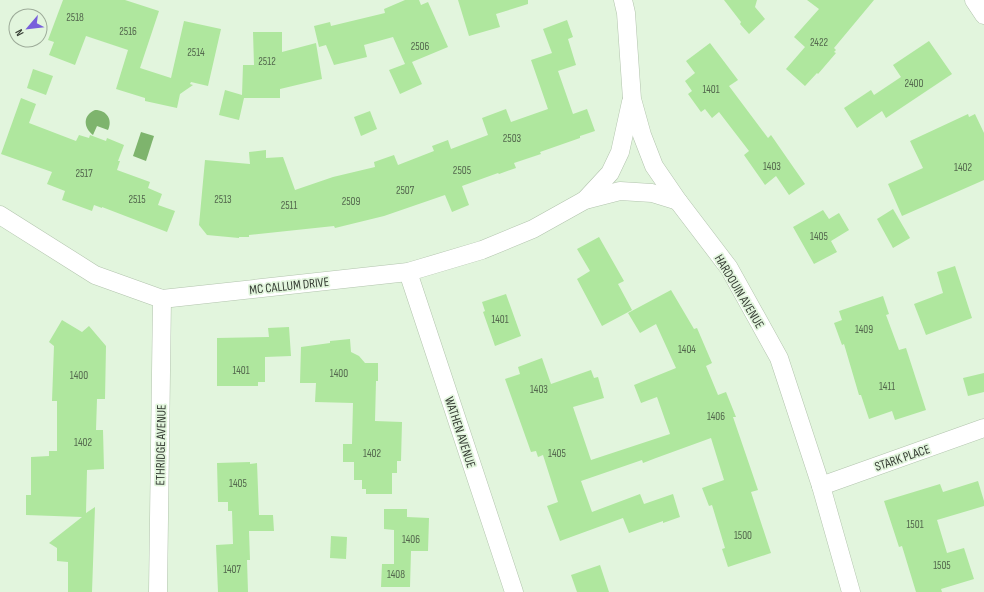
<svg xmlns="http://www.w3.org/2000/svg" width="984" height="592" font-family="'Sofia Sans Condensed',sans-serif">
  <rect width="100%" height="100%" fill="#e2f5dd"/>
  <g fill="#7eb46d">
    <path d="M 95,110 C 107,110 113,120 108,130 L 97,126 L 93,135 C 83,127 83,115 95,110 Z"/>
    <polygon points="141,132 154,136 146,161 133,156"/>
  </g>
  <g fill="#afe79e">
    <polygon points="63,0 125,0 159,11 140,68 171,78 184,21 221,29 208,86 191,82 190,84 193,85 180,94 177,108 145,101 145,98 116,89 128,50 86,36 75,65 49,55 54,42 48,40"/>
    <polygon points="405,0 419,0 421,5 428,2 448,47 412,62 422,84 400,94 389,70 405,64 393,37 364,45 367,57 334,65 326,45 319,47 314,26 330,22 331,26 385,13 384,9"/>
    <polygon points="458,0 528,0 528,4 496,14 500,27 469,36"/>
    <polygon points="724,0 757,0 755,7 765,19 749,34 740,24 741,22"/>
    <polygon points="807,0 874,0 834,48 836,50 834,52 836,53 818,74 817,73 805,86 786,69 805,47 794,37 819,9"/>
    <polygon points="567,20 573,37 568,39 576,65 558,71 573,114 587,109 595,131 580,136 580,138 540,152 541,154 514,163 516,168 499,174 498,173 462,186 469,205 452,212 445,195 384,216 335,228 334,226 249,235 249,237 239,237 239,238 207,235 199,225 205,160 250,164 249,152 266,150 266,158 283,157 295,190 333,177 375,167 374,162 394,155 398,165 434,151 432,146 448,140 451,149 488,135 482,118 506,109 511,122 548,109 531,60 552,53 543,29"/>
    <polygon points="253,32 282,32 282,52 316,43 322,79 280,89 280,98 244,98 239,120 219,115 225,90 242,95 243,65 254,65"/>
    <polygon points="929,41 952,74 886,118 882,111 857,128 844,108 871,90 874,95 901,77 893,65"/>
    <polygon points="710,43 738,80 729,86 768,138 771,135 805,184 789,195 776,176 765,185 744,155 749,151 719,112 712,118 705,109 701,112 688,94 692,91 685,81 695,73 686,61"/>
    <polygon points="33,69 53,76 46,95 27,88"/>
    <polygon points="21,98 36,104 29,123 76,141 79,135 89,138 90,135 106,141 107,138 124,145 118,161 120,161 117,170 150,182 148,188 162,194 158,205 175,211 167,232 102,207 102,208 94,205 92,211 62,200 65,191 47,184 52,172 1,154"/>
    <polygon points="370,111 377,129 361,136 354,117"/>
    <polygon points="968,114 969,117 975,114 984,133 984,180 902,216 888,184 923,168 910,141"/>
    <polygon points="893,209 910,238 893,248 877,219"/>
    <polygon points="823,210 829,219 839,213 849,230 831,241 837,252 814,264 793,227"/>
    <polygon points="599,237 624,281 618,284 632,310 602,326 577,279 590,271 577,249"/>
    <polygon points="955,266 972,318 926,335 914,304 943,293 937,272"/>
    <polygon points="671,290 694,329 697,328 712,363 706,366 718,395 726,392 736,417 733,417 758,490 751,492 771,553 728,567 722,549 725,548 712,505 709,506 702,488 724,480 711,438 656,458 643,463 642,460 581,481 592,512 640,494 644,504 673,494 680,517 663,523 663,521 629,533 623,518 560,541 547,506 558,502 543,455 538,457 536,451 531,452 505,379 520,374 518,367 542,358 551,384 591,370 594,378 598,377 604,398 573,407 591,460 670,434 657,397 641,403 634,385 676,368 656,324 640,333 628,313"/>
    <polygon points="506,294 521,336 495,346 483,312 485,311 482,302"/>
    <polygon points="883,296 889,314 886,315 899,350 906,348 926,410 895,420 892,411 869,419 861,395 859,395 844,344 842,345 834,323 842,320 839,311"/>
    <polygon points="62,320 82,332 89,326 106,346 105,399 97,399 96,430 103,430 104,469 87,470 86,513 95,507 92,592 68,592 68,562 57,561 57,548 49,543 82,517 26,515 26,495 31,495 31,457 49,456 49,451 57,451 57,401 52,401 54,346 49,342"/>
    <polygon points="289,327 291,356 265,357 265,382 258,382 258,386 217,386 217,338 269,337 268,328"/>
    <polygon points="350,339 351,352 359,356 365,363 378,363 378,381 376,381 375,421 402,422 401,461 397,461 397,473 392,473 392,494 366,494 366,489 362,489 362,480 354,480 354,462 343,462 343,444 352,444 353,403 315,402 316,383 300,383 301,347 330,343 330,341"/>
    <polygon points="984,373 984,392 968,396 963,378"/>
    <polygon points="250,462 250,464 257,463 259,515 273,515 274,531 249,531 250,560 247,560 248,592 218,592 216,545 233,544 232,511 228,511 228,502 218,502 217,463"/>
    <polygon points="978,481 984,501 984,506 937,520 947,553 964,548 974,579 941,589 942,592 916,592 902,546 899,547 884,501 940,484 943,492"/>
    <polygon points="384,509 407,509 407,517 429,518 428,551 411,551 410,587 381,587 382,564 394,564 394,530 384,529"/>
    <polygon points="331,536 347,537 346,559 330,558"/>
    <polygon points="600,565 609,592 577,592 571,575"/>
  </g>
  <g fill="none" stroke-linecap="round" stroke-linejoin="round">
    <g stroke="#b2c4ad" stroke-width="19">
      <g id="street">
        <polyline points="623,0 626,13 632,99 642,135 654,166 678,201 729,268 779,358 821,486 851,592"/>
        <polyline points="974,0 984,15"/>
        <polyline points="585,200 610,173 620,152 631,102"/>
        <polyline points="0,215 95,275 162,299 408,272 482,250 533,229 585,200 620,191 652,193 678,201"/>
        <polyline points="408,272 514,592"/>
        <polyline points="821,486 984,428"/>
        <polyline points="158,592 162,299"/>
      </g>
    </g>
    <use href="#street" stroke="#fff" stroke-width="18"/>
  </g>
  <g text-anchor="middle" stroke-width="3.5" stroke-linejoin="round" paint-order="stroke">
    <g font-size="11" fill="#54684e">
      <text x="75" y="21">2518</text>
      <text x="128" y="35">2516</text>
      <text x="819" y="46">2422</text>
      <text x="420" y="50">2506</text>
      <text x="196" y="56">2514</text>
      <text x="267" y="65">2512</text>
      <text x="914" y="87">2400</text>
      <text x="711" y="93">1401</text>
      <text x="512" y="142">2503</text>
      <text x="772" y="170">1403</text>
      <text x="963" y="171">1402</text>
      <text x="462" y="174">2505</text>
      <text x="84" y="177">2517</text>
      <text x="405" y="194">2507</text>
      <text x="137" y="203">2515</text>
      <text x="223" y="203">2513</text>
      <text x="351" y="205">2509</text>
      <text x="289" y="209">2511</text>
      <text x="819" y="240">1405</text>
      <text x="500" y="323">1401</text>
      <text x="864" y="333">1409</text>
      <text x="687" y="353">1404</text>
      <text x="241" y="374">1401</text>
      <text x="339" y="377">1400</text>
      <text x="79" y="379">1400</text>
      <text x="887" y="390">1411</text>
      <text x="539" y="393">1403</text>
      <text x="716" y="420">1406</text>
      <text x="83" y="446">1402</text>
      <text x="372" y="457">1402</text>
      <text x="557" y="457">1405</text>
      <text x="238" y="487">1405</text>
      <text x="915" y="528">1501</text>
      <text x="743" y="539">1500</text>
      <text x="411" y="543">1406</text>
      <text x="942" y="569">1505</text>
      <text x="232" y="573">1407</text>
      <text x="396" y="578">1408</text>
    </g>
    <g font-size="13" fill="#363d34" stroke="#e2f5dd">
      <text transform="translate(289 285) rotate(-6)" y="5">MC CALLUM DRIVE</text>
      <text transform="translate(740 291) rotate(59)" y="5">HARDOUIN AVENUE</text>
      <text transform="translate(461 432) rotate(72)" y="5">WATHEN AVENUE</text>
      <text transform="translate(160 445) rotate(-89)" y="5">ETHRIDGE AVENUE</text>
      <text transform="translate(902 457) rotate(-19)" y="5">STARK PLACE</text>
    </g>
  </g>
  <g transform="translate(28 28) rotate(242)"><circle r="19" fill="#e2f5dd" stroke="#9dab99"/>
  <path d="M0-3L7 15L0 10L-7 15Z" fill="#7860db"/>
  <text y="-6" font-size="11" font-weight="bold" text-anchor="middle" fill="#363d34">N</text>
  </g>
</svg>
